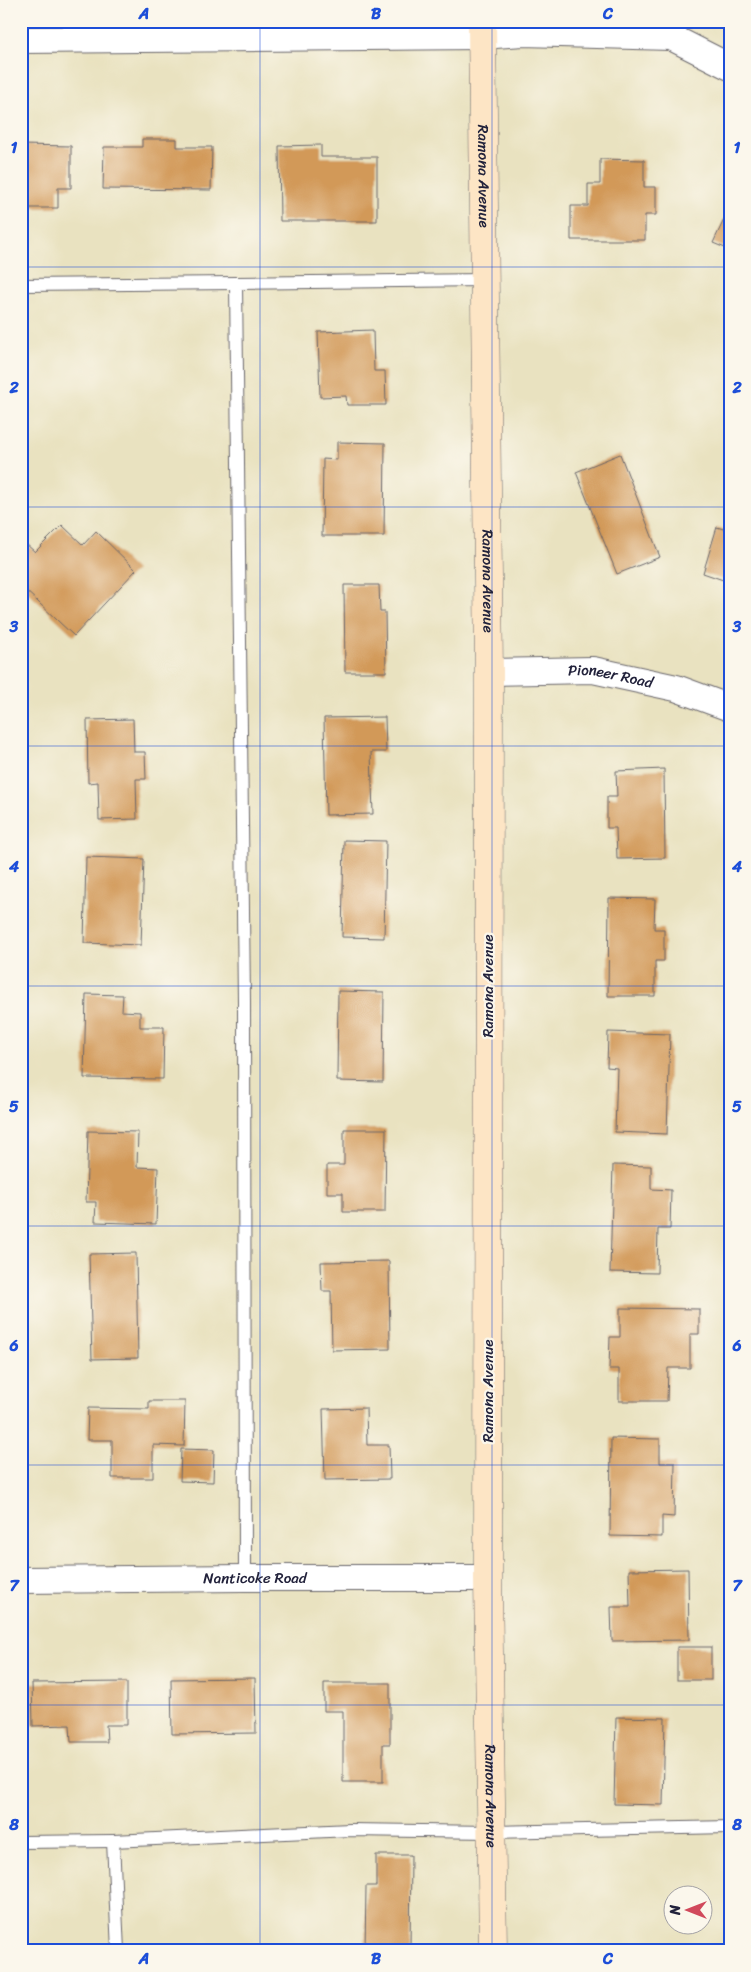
<svg xmlns="http://www.w3.org/2000/svg" width="751" height="1972" font-family="Sriracha,sans-serif">
  <rect width="100%" height="100%" fill="#fbf7ec"/>
  <filter id="ink" filterUnits="userSpaceOnUse"><feTurbulence type="fractalNoise" baseFrequency=".02" numOctaves="2"/><feDisplacementMap in="SourceGraphic" scale="10" xChannelSelector="R" yChannelSelector="G"/><feConvolveMatrix kernelMatrix="1 2 1 2 8 2 1 2 1" color-interpolation-filters="sRGB"/></filter>
  <filter id="wash" filterUnits="userSpaceOnUse"><feTurbulence type="fractalNoise" baseFrequency=".0096" numOctaves="4" result="noise"/><feDisplacementMap in="SourceGraphic" scale="20" xChannelSelector="R" yChannelSelector="G"/><feGaussianBlur stdDeviation="1.12" result="paint"/><feColorMatrix in="noise" values="0 0 0 0 0 0 0 0 0 0 0 0 0 0 0 0 0 1.4 0 .05"/><feComposite in="paint" operator="in"/></filter>
  <g filter="url(#wash)">
    <rect width="100%" height="100%" fill="#e9e2c0"/>
    <g id="blocks">
      <g fill="#d29958">
        <polygon points="142,139 177,139 177,147 212,147 211,190 103,189 104,147 142,147"/>
        <polygon points="21,145 71,146 71,188 58,188 58,208 26,208 26,187 21,187"/>
        <polygon points="321,145 321,157 377,157 377,221 280,221 279,146"/>
        <polygon points="600,159 644,160 644,187 656,187 656,215 645,215 645,240 571,240 571,206 588,206 588,184 600,184"/>
        <polygon points="730,207 730,250 713,243"/>
        <polygon points="373,330 374,371 385,371 386,405 347,405 346,396 320,397 318,332"/>
        <polygon points="337,442 385,443 384,536 322,536 323,459 337,460"/>
        <polygon points="620,454 660,557 617,574 576,472"/>
        <polygon points="62,525 83,545 96,531 136,570 74,636 21,586 21,550 26,544 35,552"/>
        <polygon points="717,527 730,531 730,591 723,589 726,581 703,573"/>
        <polygon points="344,585 379,585 380,612 385,612 386,672 345,672"/>
        <polygon points="385,717 386,752 371,752 373,814 326,815 324,718"/>
        <polygon points="133,719 134,752 145,752 146,779 136,779 137,819 99,820 98,782 88,783 87,720"/>
        <polygon points="664,769 665,858 617,859 616,828 607,828 607,797 617,797 616,771"/>
        <polygon points="344,840 386,841 384,938 342,937"/>
        <polygon points="86,857 144,859 141,945 84,943"/>
        <polygon points="609,898 655,899 654,929 664,929 664,961 655,961 655,996 608,996"/>
        <polygon points="338,991 384,992 383,1082 337,1081"/>
        <polygon points="86,994 123,995 122,1011 140,1012 140,1027 164,1027 163,1079 84,1078"/>
        <polygon points="608,1032 670,1034 667,1134 615,1132 617,1068 607,1067"/>
        <polygon points="344,1129 386,1129 385,1212 343,1212 343,1193 327,1193 327,1165 344,1165"/>
        <polygon points="88,1131 138,1132 137,1167 158,1168 156,1224 95,1222 96,1202 86,1202"/>
        <polygon points="613,1165 651,1166 651,1189 671,1190 670,1229 658,1229 657,1273 610,1272"/>
        <polygon points="136,1253 138,1358 92,1359 89,1254"/>
        <polygon points="389,1261 390,1349 332,1350 331,1291 322,1291 321,1262"/>
        <polygon points="620,1308 699,1309 699,1334 690,1334 690,1368 668,1368 667,1401 619,1401 619,1369 609,1369 610,1337 620,1337"/>
        <polygon points="149,1401 185,1401 184,1446 153,1445 153,1478 112,1478 112,1440 87,1440 88,1408 149,1409"/>
        <polygon points="366,1408 367,1445 389,1445 390,1479 325,1480 323,1409"/>
        <polygon points="611,1438 660,1439 660,1463 675,1463 674,1517 662,1516 662,1537 610,1536"/>
        <polygon points="181,1449 214,1450 213,1482 180,1481"/>
        <polygon points="688,1569 689,1640 612,1641 611,1607 630,1607 629,1570"/>
        <rect x="677" y="1647" width="34" height="33"/>
        <polygon points="255,1678 256,1733 172,1734 171,1679"/>
        <polygon points="127,1682 127,1725 106,1725 107,1742 71,1742 70,1725 33,1726 32,1683"/>
        <polygon points="324,1683 390,1683 390,1744 383,1744 383,1782 343,1782 343,1711 324,1711"/>
        <polygon points="616,1717 665,1718 663,1805 614,1804"/>
        <polygon points="376,1855 411,1855 410,1951 365,1951 366,1886 376,1886"/>
      </g>
    </g>
  </g>
  <g filter="url(#ink)">
    <use href="#blocks" fill-opacity="0" stroke="#68656a" stroke-width="1"/>
    <g fill="none" stroke-linecap="round" stroke-linejoin="round">
      <g stroke="#68656a" stroke-width="14">
        <g id="lane">
          <polyline points="21,285 236,283"/>
          <polyline points="245,1578 244,1001 236,283 485,280"/>
          <polyline points="21,1842 113,1841"/>
          <polyline points="118,1951 113,1841 350,1830 491,1832 730,1827"/>
        </g>
      </g>
      <g stroke="#68656a" stroke-width="28">
        <g id="street">
          <polyline points="21,40 482,36 523,33 671,37 730,67"/>
          <path id="s1" d="M 489,672 L 593,670 L 676,688 L 730,708"/>
          <path id="s2" d="M 21,1580 L 245,1578 L 488,1578"/>
        </g>
      </g>
      <g stroke="#68656a" stroke-width="29">
        <g id="secondary">
          <path id="s3" d="M 482,21 L 489,672 L 488,1578 L 493,1951"/>
        </g>
      </g>
      <use href="#lane" stroke="#fff" stroke-width="12"/>
      <use href="#street" stroke="#fff" stroke-width="26"/>
      <use href="#secondary" stroke="#fde5c5" stroke-width="28"/>
    </g>
  </g>
  <path fill="none" stroke="#1d4ed8" stroke-width="1" stroke-opacity="0.55" d="M 260,21 L 260,1951M 492,21 L 492,1951M 21,267 L 730,267M 21,507 L 730,507M 21,746 L 730,746M 21,986 L 730,986M 21,1226 L 730,1226M 21,1465 L 730,1465M 21,1705 L 730,1705"/>
  <g text-anchor="middle" stroke-width="4.5" stroke-linejoin="round" paint-order="stroke">
    <g font-size="15" fill="#22223b" stroke="#fbf7ec">
      <text dy="5" stroke="none"><textPath href="#s3" startOffset="155">Ramona Avenue</textPath></text>
      <text dy="5" stroke="none"><textPath href="#s3" startOffset="560">Ramona Avenue</textPath></text>
      <text dy="5" stroke="none"><textPath href="#s1" startOffset="122">Pioneer Road</textPath></text>
      <text transform="translate(488 986) rotate(-90)" y="5">Ramona Avenue</text>
      <text transform="translate(488 1391) rotate(-90)" y="5">Ramona Avenue</text>
      <text dy="5" stroke="none"><textPath href="#s2" startOffset="234">Nanticoke Road</textPath></text>
      <text dy="5" stroke="none"><textPath href="#s3" startOffset="1775">Ramona Avenue</textPath></text>
    </g>
  </g>
  <rect width="751" height="1972" fill="none" stroke="#fbf7ec" stroke-width="55"/>
  <g transform="translate(688 1910) rotate(270)"><circle r="24" fill="#fbf7ec" stroke="#a4a2a5"/>
  <path d="M0-4L9 19L0 12L-9 19Z" fill="#d1495b"/>
  <text y="-8" font-size="14" font-weight="bold" text-anchor="middle" fill="#22223b">N</text>
  </g>
  <rect x="28" y="28" width="696" height="1916" fill="none" stroke="#1d4ed8" stroke-width="2"/>
  <g font-size="16" text-anchor="middle" font-weight="bold" fill="#1d4ed8">
    <text x="144" y="19">A</text>
    <text x="376" y="19">B</text>
    <text x="608" y="19">C</text>
    <text x="14" y="153">1</text>
    <text x="737" y="153">1</text>
    <text x="14" y="393">2</text>
    <text x="737" y="393">2</text>
    <text x="14" y="632">3</text>
    <text x="737" y="632">3</text>
    <text x="14" y="872">4</text>
    <text x="737" y="872">4</text>
    <text x="14" y="1112">5</text>
    <text x="737" y="1112">5</text>
    <text x="14" y="1351">6</text>
    <text x="737" y="1351">6</text>
    <text x="14" y="1591">7</text>
    <text x="737" y="1591">7</text>
    <text x="14" y="1830">8</text>
    <text x="737" y="1830">8</text>
    <text x="144" y="1964">A</text>
    <text x="376" y="1964">B</text>
    <text x="608" y="1964">C</text>
  </g>
</svg>
